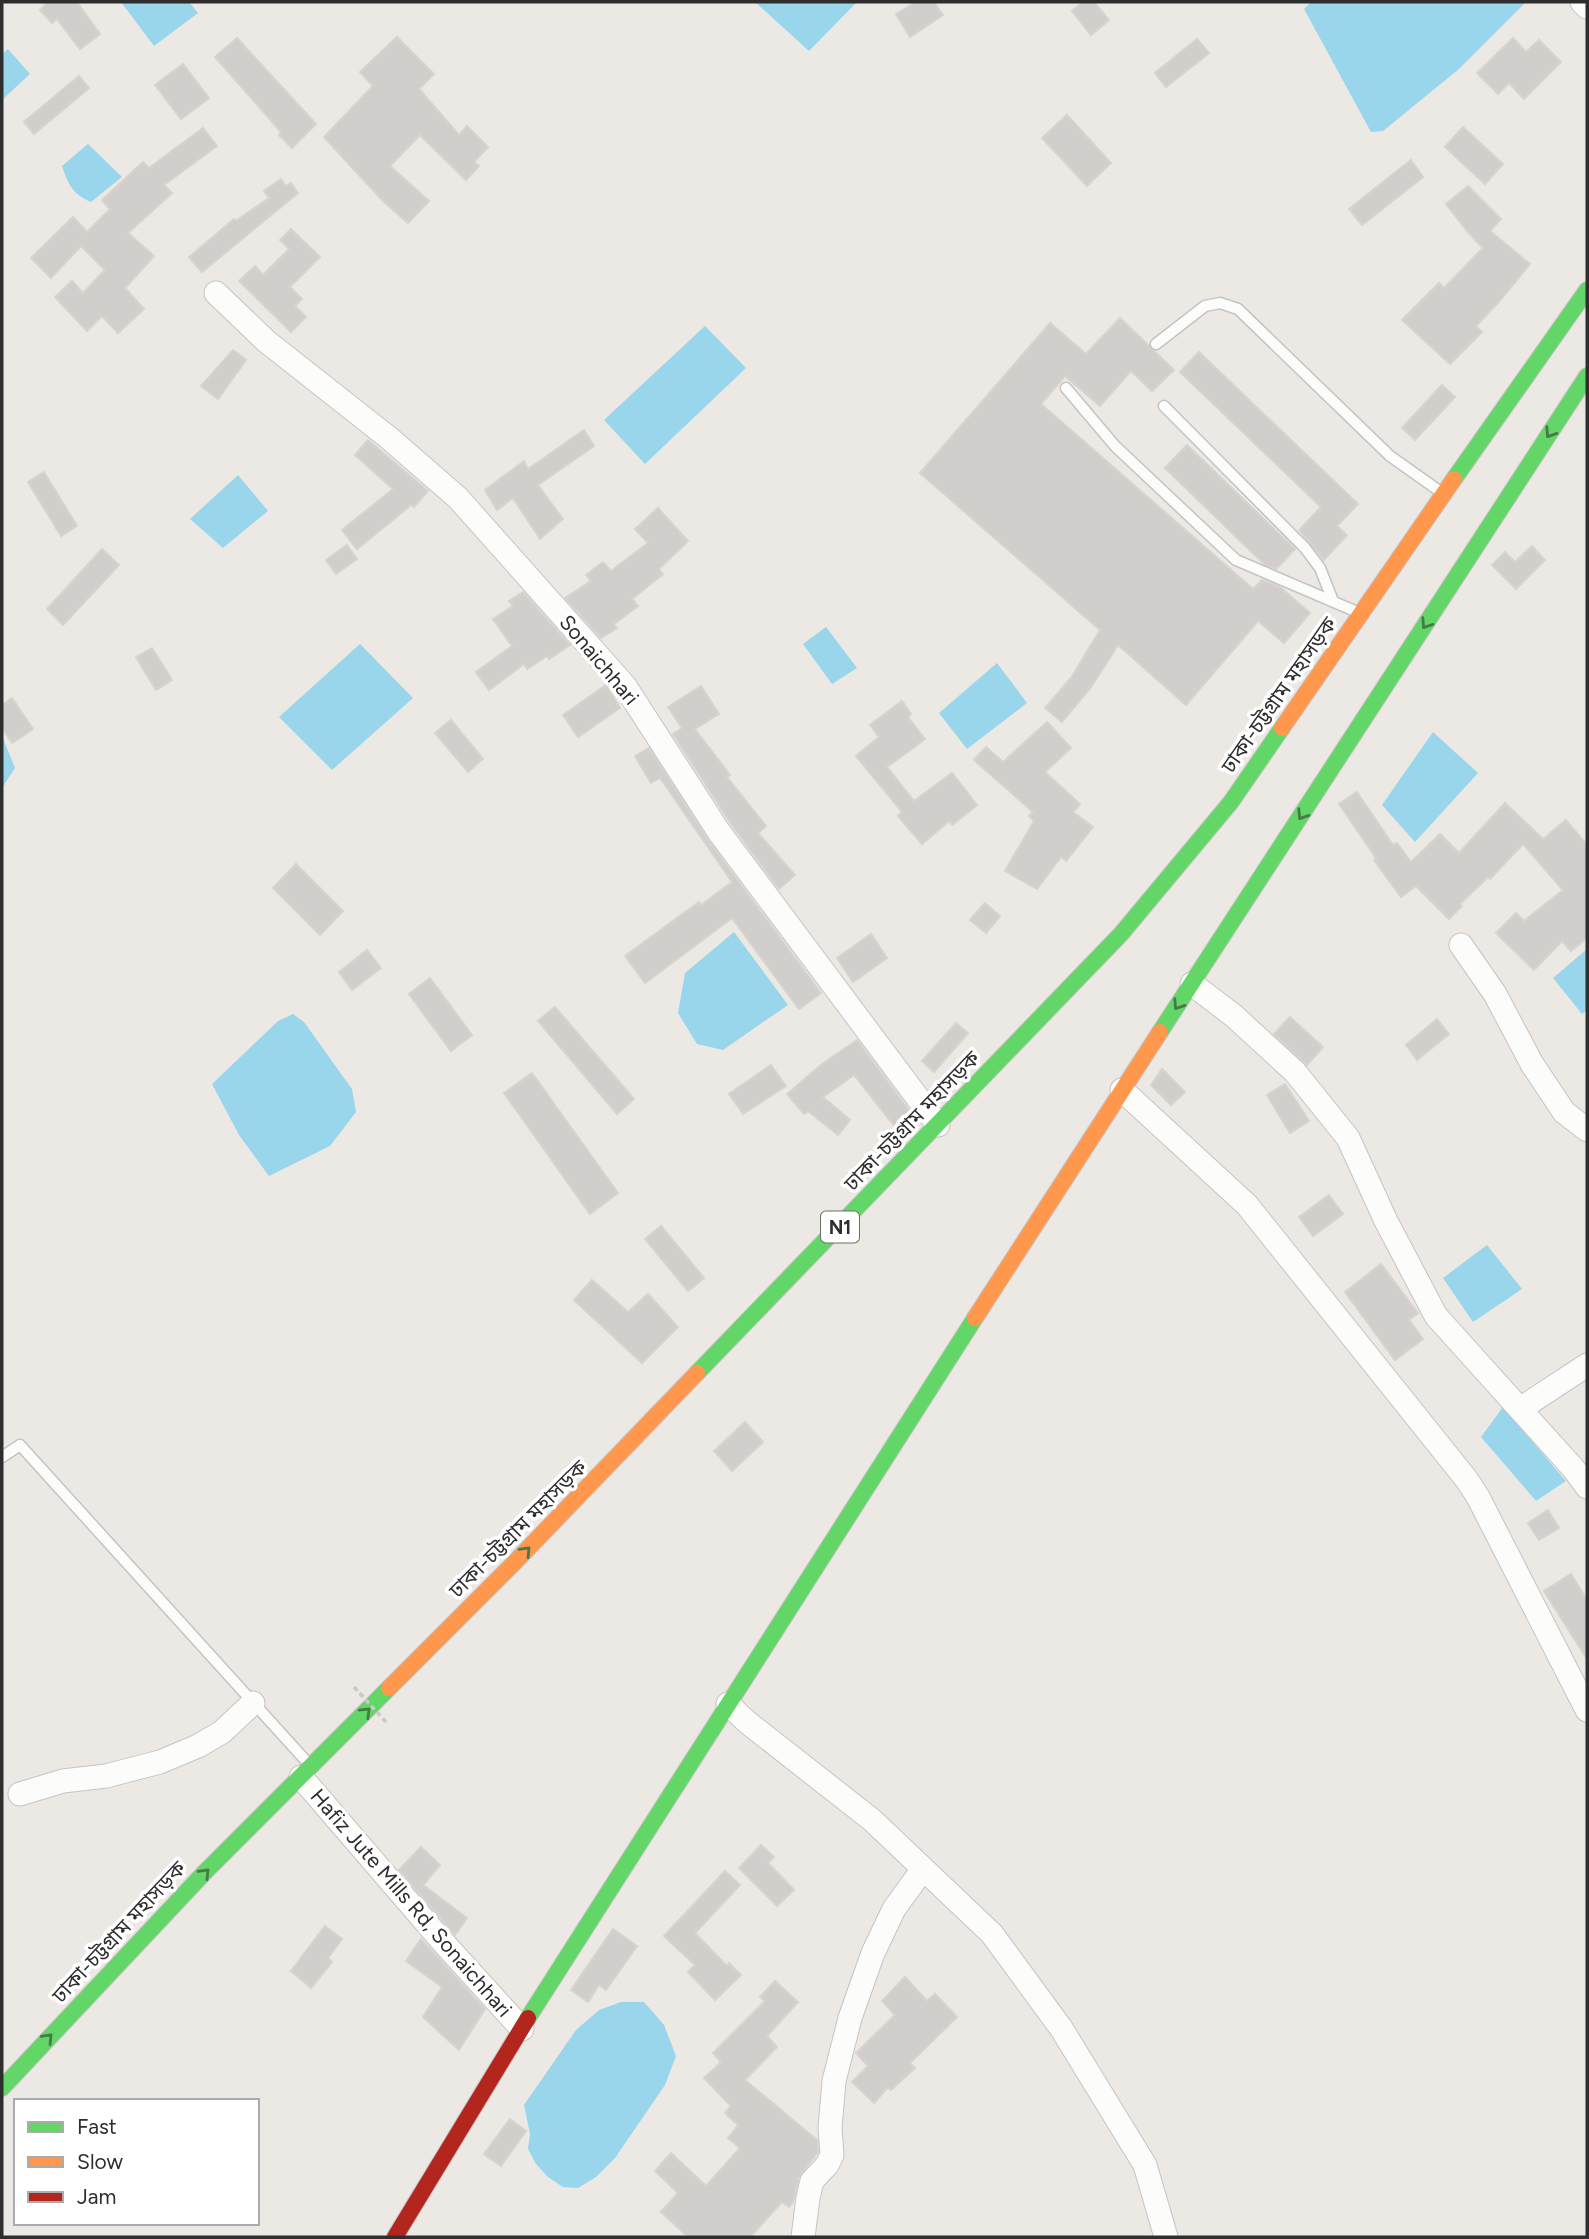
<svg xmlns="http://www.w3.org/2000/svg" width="1589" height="2239" font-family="Figtree,'Noto Sans Bengali',sans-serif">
  <rect width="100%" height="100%" fill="#ece8e4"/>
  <g fill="#99d6ec">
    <polygon points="121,2 189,2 198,13 154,46"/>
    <polygon points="755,2 857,2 809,51"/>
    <polygon points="1311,2 1526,2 1459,69 1383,131 1371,132 1304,9"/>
    <polygon points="8,49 30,74 2,100 2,54"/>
    <path d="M 88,144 L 122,177 L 91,202 C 72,194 68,184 62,166 Z"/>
    <polygon points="705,326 746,368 645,464 604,420"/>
    <polygon points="238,475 268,511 223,548 190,519"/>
    <polygon points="826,627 857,668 832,684 803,644"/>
    <polygon points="360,644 413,698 332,770 279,717"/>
    <polygon points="997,663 1027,703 967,749 939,713"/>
    <polygon points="1433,732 1478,773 1415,842 1382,805"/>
    <polygon points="2,736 15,768 2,788"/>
    <polygon points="734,932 788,1005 723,1050 697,1044 678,1013 685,973"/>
    <polygon points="1587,949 1587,1010 1582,1014 1553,978"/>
    <polygon points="293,1014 304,1022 352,1089 356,1112 330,1146 269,1176 239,1135 212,1084 278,1021"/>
    <polygon points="1487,1245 1522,1289 1473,1322 1443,1278"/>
    <polygon points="1503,1407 1566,1481 1536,1501 1481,1437"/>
    <polygon points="621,2002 644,2002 664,2025 676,2056 665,2085 615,2158 596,2177 578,2188 563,2187 548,2177 536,2164 528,2149 530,2134 524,2105 576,2030 599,2010"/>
  </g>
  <g fill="#d1cecb" stroke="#d7d4d0" stroke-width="2">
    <polygon points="44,2 77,2 100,34 80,49 57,19 52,23 40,10 46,4"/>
    <polygon points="916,2 934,2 943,15 910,37 896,14"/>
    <polygon points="1083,2 1094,2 1109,20 1091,35 1072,11"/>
    <polygon points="397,37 434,74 419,89 459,135 467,126 488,147 474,162 479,166 466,180 420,135 390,166 429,201 408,223 382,200 324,137 373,86 360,72"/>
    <polygon points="237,38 316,124 292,148 279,135 281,132 215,57"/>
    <polygon points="1513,38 1526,52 1539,40 1561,62 1524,99 1509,83 1498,94 1477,73"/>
    <polygon points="1197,39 1209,53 1166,87 1155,73"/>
    <polygon points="183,64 209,98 181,119 155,85"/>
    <polygon points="79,76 89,88 34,134 24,122"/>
    <polygon points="1067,115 1111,163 1087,186 1042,138"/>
    <polygon points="1463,127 1503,164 1485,184 1445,147"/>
    <polygon points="203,128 217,146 164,185 172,193 128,233 154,256 125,288 144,309 118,333 102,316 87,331 55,297 72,281 83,293 105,270 81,246 51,278 31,258 73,217 87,232 110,209 102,200 143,162 149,168"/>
    <polygon points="1411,160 1423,177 1362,225 1349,209"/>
    <polygon points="281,179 286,186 291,183 298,193 202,272 189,257 234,219 236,221 269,198 264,191"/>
    <polygon points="1468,186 1501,219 1490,231 1530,264 1497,304 1476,326 1482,332 1450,364 1402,320 1439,283 1444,288 1483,248 1467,231 1446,204"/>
    <polygon points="291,229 320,257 290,287 302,299 295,306 306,317 291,332 239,281 255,266 263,275 289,249 280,240"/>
    <polygon points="1120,318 1174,370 1152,391 1131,371 1100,406 1065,376 1041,404 1253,589 1262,580 1280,587 1310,613 1284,643 1258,621 1186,705 1118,645 1092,686 1062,722 1045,708 1071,678 1100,630 920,473 1050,323 1086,354"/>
    <polygon points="233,350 246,360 218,399 201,386"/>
    <polygon points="1199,352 1358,504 1337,526 1347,535 1324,560 1299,530 1321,507 1180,372"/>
    <polygon points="1442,385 1455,397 1415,440 1402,428"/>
    <polygon points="584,430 594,446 538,485 563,519 540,539 513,498 497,510 485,490 524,461 528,469"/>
    <polygon points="368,440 428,491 414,507 411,505 357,549 342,530 393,489 355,455"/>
    <polygon points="1187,445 1295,549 1276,569 1264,564 1165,468"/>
    <polygon points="44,472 77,526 61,536 28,482"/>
    <polygon points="658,508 688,541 659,569 663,574 632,599 638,606 614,624 617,628 601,638 565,598 591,581 586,575 603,562 611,571 648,543 635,529"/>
    <polygon points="347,545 357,559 336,574 326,560"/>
    <polygon points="1532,546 1545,560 1516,589 1492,565 1505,552 1515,562"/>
    <polygon points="102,549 119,565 63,625 47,609"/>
    <polygon points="523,592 570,645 549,659 547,656 527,669 524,664 489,690 476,672 512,646 493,619 513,606 509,601"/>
    <polygon points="152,648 172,680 156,690 136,657"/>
    <polygon points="606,685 620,708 578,737 563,715"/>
    <polygon points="701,686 719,714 695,729 730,775 727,777 766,826 758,833 795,875 779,889 731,824 673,734 682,728 668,707"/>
    <polygon points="12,698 33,729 12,743 2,728 2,705"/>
    <polygon points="902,701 911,714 908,717 925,739 887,767 914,801 952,773 977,805 952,825 949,821 922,844 898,816 902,812 856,756 879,737 870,725"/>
    <polygon points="451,720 483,759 468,772 435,733"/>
    <polygon points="1047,722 1071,748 1045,772 1080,804 1073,812 1093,827 1066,861 1061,857 1037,889 1005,871 1034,821 1029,816 1033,812 974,760 986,747 1003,762"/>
    <polygon points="649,748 708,840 821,993 799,1009 732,918 645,983 625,956 699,902 701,905 732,882 660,778 651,783 635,756"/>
    <polygon points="1357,792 1393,845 1397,843 1411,862 1440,834 1459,853 1505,803 1543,839 1566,820 1587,845 1587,938 1571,951 1562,941 1534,970 1496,933 1516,913 1524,921 1563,890 1523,844 1490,879 1488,877 1460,904 1462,906 1449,919 1416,886 1401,897 1374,860 1376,858 1339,804"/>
    <polygon points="296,864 343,911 320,935 273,888"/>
    <polygon points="985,903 1000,916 986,933 970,920"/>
    <polygon points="871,934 887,958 853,982 837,958"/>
    <polygon points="367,950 381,968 352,990 339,972"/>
    <polygon points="430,978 472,1035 451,1051 409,994"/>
    <polygon points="555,1007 634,1099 617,1114 538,1021"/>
    <polygon points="1290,1017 1323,1047 1307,1065 1274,1034"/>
    <polygon points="1437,1019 1449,1034 1417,1060 1406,1045"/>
    <polygon points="956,1023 968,1033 934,1072 922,1061"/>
    <polygon points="857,1040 914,1117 899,1132 854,1075 823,1097 850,1120 838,1135 808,1111 804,1114 787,1094 822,1064"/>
    <polygon points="771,1065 786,1086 743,1114 729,1094"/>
    <polygon points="1162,1069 1185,1092 1171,1105 1151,1085"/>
    <polygon points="532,1073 618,1193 590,1214 504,1093"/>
    <polygon points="1285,1084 1309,1121 1290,1133 1267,1095"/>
    <polygon points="1329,1195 1343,1214 1313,1236 1299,1217"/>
    <polygon points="661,1226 704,1278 688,1291 645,1239"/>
    <polygon points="1381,1264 1418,1313 1409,1320 1423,1339 1395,1360 1345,1292"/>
    <polygon points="592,1280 628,1312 648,1294 678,1327 642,1363 574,1300"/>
    <polygon points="745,1422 763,1442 732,1471 714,1451"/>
    <polygon points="1548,1510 1559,1528 1539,1540 1528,1523"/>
    <polygon points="1571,1574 1587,1600 1587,1659 1544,1591"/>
    <polygon points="761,1845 774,1857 768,1863 794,1890 777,1906 739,1868"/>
    <polygon points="421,1847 440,1865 423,1885 467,1918 455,1935 399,1870"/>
    <polygon points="725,1871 740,1885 695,1933 727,1966 729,1963 741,1975 715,2000 688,1972 695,1965 664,1936"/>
    <polygon points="325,1926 342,1939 328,1958 332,1962 311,1988 291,1971"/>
    <polygon points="613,1929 637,1946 606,1990 599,1985 588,2002 571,1990"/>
    <polygon points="421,1939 485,2009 459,2050 423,2017 442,1987 406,1961"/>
    <polygon points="905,1977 927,2001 935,1994 957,2017 910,2063 915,2068 891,2090 888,2087 874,2103 852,2082 868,2066 856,2053 895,2015 882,2001"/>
    <polygon points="775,1981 798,2002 767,2036 777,2047 745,2080 817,2140 818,2152 799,2177 793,2202 789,2207 782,2202 750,2237 688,2237 661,2212 678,2193 655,2171 671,2153 706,2186 740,2148 728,2138 738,2125 725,2113 731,2106 704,2078 721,2062 713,2053 765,2001 760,1997"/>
    <polygon points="510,2119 526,2131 501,2166 484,2154"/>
  </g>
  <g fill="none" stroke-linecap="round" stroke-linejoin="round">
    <g stroke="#c5c4c5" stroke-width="13">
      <g id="lane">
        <polyline points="1156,344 1205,306 1220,303 1238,309 1390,456 1438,490"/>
        <polyline points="1066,388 1115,446 1236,560 1355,611"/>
        <polyline points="1164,406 1305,548 1320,568 1333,601"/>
        <polyline points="2,1457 20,1445 307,1762"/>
      </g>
    </g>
    <g stroke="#c5c4c5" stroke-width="25">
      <g id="street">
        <polyline points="1582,2 1587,7"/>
        <polyline points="216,293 266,341 389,438 458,498 625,686 719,832 938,1125"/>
        <polyline points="1461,945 1495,994 1532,1064 1564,1112 1587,1130"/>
        <polyline points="1192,984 1234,1016 1295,1072 1348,1138 1386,1221 1436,1316 1573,1468 1587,1487"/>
        <polyline points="1122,1090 1247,1205 1467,1480 1478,1497 1587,1710"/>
        <polyline points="1520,1409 1587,1365"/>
        <polyline points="728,1704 747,1722 872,1820 992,1934 1061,2028 1145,2165 1166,2237"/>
        <polyline points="301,1777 442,1941 522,2029"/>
        <polyline points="20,1794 63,1781 106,1776 160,1762 198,1746 222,1732 253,1703"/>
        <polyline points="803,2237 808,2198 812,2181 827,2165 832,2155 830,2128 834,2081 850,2018 873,1953 894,1909 923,1869"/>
      </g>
    </g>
    <g stroke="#c6c5c4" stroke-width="18">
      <g id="fast">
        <polyline points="1454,479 1587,290"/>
        <polyline points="1160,1032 1587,376"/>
        <polyline points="697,1373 1121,934 1231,802 1282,728"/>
        <polyline points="528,2018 975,1318"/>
        <polyline points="2,2088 205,1872 389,1688"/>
      </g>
    </g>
    <g stroke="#c6c5c4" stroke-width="18">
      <g id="slow">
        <polyline points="1282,728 1454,479"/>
        <polyline points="975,1318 1160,1032"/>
        <polyline points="389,1688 513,1564 697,1373"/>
      </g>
    </g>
    <g stroke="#c6c5c4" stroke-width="18">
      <polyline id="jam" points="395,2237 528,2018"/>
    </g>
    <use href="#lane" stroke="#fcfcfb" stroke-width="10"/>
    <use href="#street" stroke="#fcfcfb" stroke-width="23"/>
    <use href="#fast" stroke="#63d668" stroke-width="16"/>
    <use href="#slow" stroke="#ff974d" stroke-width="16"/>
    <use href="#jam" stroke="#b3261e" stroke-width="16"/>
    <polyline stroke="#c9c9c8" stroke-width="3.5" stroke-dasharray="5 3.5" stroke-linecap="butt" points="354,1687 386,1722"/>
  </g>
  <defs><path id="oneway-chevron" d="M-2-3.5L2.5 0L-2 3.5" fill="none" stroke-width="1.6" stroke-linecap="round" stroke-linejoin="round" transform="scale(1.75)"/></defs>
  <g stroke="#467a48">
    <use href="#oneway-chevron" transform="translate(1550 433) rotate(123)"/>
    <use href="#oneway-chevron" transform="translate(1426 624) rotate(123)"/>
    <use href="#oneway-chevron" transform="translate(1302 815) rotate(123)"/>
    <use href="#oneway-chevron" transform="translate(1178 1005) rotate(123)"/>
    <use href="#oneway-chevron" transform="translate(526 1551) rotate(-46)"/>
    <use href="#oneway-chevron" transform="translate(366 1712) rotate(-45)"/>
    <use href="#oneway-chevron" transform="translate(205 1873) rotate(-46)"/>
    <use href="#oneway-chevron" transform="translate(48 2038) rotate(-46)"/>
  </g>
  <g text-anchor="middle" stroke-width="7" stroke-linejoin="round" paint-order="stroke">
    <rect fill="#fff" stroke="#6d6d6d" stroke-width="2" x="821" y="1211.5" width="38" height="31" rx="5"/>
    <g font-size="19" font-weight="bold" fill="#2e2e2e">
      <text x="840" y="1234">N1</text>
    </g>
    <g font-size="21" fill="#2e2e2e" stroke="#fff">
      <text transform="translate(599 660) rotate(50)" y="7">Sonaichhari</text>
      <text transform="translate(1279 695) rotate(-55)" y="7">ঢাকা-চট্টগ্রাম মহাসড়ক</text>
      <text transform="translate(912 1121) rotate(-46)" y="7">ঢাকা-চট্টগ্রাম মহাসড়ক</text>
      <text transform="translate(518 1529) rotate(-45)" y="7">ঢাকা-চট্টগ্রাম মহাসড়ক</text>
      <text transform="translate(411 1903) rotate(49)" y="7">Hafiz Jute Mills Rd, Sonaichhari</text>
      <text transform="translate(119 1932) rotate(-47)" y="7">ঢাকা-চট্টগ্রাম মহাসড়ক</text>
    </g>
  </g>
  <rect width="1589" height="2239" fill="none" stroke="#2e2e2e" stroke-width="7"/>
  <rect x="14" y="2099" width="245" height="126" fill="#ffffff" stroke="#ababab" stroke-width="2"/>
  <rect x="28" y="2122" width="35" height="10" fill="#63d668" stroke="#ababab" stroke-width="2"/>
  <text x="77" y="2134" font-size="21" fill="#2e2e2e">Fast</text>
  <rect x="28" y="2157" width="35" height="10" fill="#ff974d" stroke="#ababab" stroke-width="2"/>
  <text x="77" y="2169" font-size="21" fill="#2e2e2e">Slow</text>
  <rect x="28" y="2192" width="35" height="10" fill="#b3261e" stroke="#ababab" stroke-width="2"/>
  <text x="77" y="2204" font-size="21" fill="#2e2e2e">Jam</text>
</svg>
